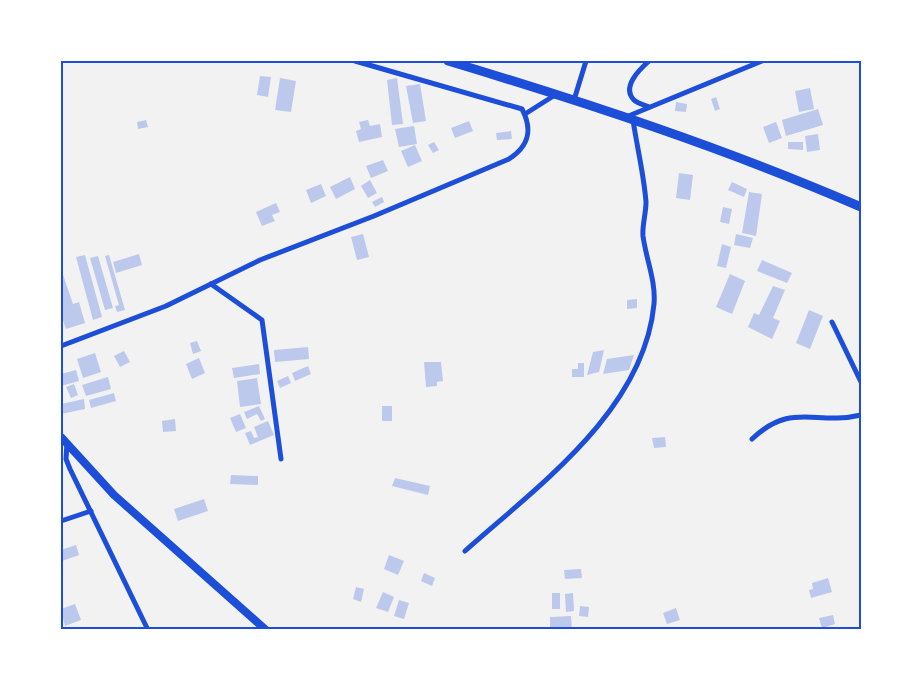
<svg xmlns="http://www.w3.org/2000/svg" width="922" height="691" font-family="'DM Sans',sans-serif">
  <rect width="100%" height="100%" fill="#f2f2f2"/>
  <g fill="#bdc9ec">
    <polygon points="260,76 271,77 268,97 257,95"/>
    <polygon points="280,78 296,81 291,112 275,110"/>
    <polygon points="397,78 403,124 392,125 387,80"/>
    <polygon points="420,84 426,121 413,123 406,86"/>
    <polygon points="810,88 814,109 799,112 795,91"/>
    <polygon points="716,97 720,109 715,111 711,99"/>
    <polygon points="676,102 687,104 686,112 675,111"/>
    <polygon points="818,109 823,125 786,136 782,120"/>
    <polygon points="146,120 148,127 138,129 137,122"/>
    <polygon points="368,120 370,126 380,124 382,137 359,142 356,131 361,129 359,122"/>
    <polygon points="469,121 473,131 455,138 451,128"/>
    <polygon points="776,122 782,138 769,143 763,127"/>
    <polygon points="414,126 417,144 399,147 395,129"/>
    <polygon points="511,131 512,139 497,140 496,133"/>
    <polygon points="818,134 820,150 807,152 805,136"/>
    <polygon points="434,142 439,150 433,153 428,145"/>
    <polygon points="788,142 803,142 803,150 788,149"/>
    <polygon points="415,145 422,161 408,167 401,151"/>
    <polygon points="383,160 388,171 371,178 366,166"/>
    <polygon points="679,173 693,175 690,200 676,198"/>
    <polygon points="350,177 355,189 336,199 330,187"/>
    <polygon points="370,180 377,193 368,198 361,186"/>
    <polygon points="732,182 747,189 744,197 728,190"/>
    <polygon points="321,184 326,196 311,203 306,190"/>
    <polygon points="749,192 762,194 756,236 742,233"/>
    <polygon points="382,197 384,202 375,207 372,202"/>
    <polygon points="276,203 280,212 272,215 275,221 262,226 256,212"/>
    <polygon points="723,207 732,209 729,224 720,222"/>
    <polygon points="363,234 369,257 357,260 351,237"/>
    <polygon points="736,234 753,238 750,248 734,245"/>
    <polygon points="722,244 731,247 726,268 717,266"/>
    <polygon points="139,254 142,265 116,273 113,262"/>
    <polygon points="85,255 102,317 93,320 76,257"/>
    <polygon points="109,255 125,310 117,312 115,306 119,305 105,256"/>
    <polygon points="98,256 113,308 105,310 90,258"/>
    <polygon points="762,260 792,273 787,283 757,271"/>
    <polygon points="61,269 73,304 79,302 85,323 66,329 61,315"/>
    <polygon points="730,274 745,281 732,314 716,307"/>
    <polygon points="773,286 785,290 773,318 780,321 772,339 748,327 754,313 759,315"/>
    <polygon points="637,299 637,308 627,309 627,300"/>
    <polygon points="809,310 823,316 810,349 796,343"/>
    <polygon points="197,341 201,351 193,354 190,343"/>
    <polygon points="308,347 309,359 275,362 274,350"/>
    <polygon points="604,350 599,372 587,375 593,352"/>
    <polygon points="124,351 130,362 120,367 114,356"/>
    <polygon points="95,353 101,372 83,378 77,359"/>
    <polygon points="634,355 629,370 603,374 607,359"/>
    <polygon points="199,358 205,373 192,379 186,364"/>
    <polygon points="424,362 441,362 443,381 437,382 437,386 426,387"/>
    <polygon points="578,363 584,363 584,377 572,377 572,369 578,369"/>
    <polygon points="259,364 260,374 234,378 232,368"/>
    <polygon points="308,366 311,374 295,381 292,373"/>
    <polygon points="76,370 79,381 61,386 61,374"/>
    <polygon points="288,376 291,383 280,388 277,381"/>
    <polygon points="108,377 111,389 86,396 82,385"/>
    <polygon points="257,378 261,404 240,407 237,381"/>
    <polygon points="74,384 78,395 71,398 66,387"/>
    <polygon points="114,393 116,401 91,408 89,400"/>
    <polygon points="84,399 85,409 61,414 61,404"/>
    <polygon points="259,406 265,419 261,421 257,414 247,419 244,412"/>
    <rect x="382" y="406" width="10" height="15"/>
    <polygon points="240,414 246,428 236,432 230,418"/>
    <polygon points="175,419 176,431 163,432 162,421"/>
    <polygon points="268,421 274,435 250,445 245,433 251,431 254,438 258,437 254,427"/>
    <polygon points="665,437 666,447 654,448 652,438"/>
    <polygon points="231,475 258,476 258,485 230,484"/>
    <polygon points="395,478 430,486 428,495 392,486"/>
    <polygon points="204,499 208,511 178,521 174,509"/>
    <polygon points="76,545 79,555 62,561 61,550"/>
    <polygon points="389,555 404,561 398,575 384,569"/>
    <polygon points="581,569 582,578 565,579 564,570"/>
    <polygon points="424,573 435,578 432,586 421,581"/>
    <polygon points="828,578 832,592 811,598 809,590 813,589 812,583"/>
    <polygon points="356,587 364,589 361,602 353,599"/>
    <polygon points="383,592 394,597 388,612 376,608"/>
    <rect x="552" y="593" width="8" height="16"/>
    <polygon points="573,593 574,611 566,612 565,594"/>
    <polygon points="399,600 409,603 404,619 394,616"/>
    <polygon points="75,604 81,620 65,626 61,609"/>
    <polygon points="580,606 589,607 588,617 579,616"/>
    <polygon points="676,608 680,620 667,624 663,613"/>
    <polygon points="833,615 835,624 822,628 819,618"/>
    <polygon points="571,616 572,630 550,630 550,617"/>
  </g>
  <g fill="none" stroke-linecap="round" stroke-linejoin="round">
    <g stroke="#1d4ed8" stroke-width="5">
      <path d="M 649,61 C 640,69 621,87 634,100 C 637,103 644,105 649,107"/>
      <polyline points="574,100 586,61"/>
      <polyline points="525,114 555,95"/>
      <polyline points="626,117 762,61"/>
      <polyline points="211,284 262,320 281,459"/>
      <polyline points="832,322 861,382"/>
      <path d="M 61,346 L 166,306 L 260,260 L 374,216 L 509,159 C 529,146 533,130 522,109 L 355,61"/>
      <path d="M 752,439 C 792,401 815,426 861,415"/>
      <polyline points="67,443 66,459 70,469 148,630"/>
      <polyline points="61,521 91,511"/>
      <path d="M 465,551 C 539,485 644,410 654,304 C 656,281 646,259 643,236 C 642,225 646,214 646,202 C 644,175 637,147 633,120"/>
    </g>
    <polyline stroke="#1d4ed8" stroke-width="8" points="61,437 114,495 266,630"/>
    <path stroke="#1d4ed8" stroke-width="9" d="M 448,61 C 588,103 727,149 861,207"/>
  </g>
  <rect width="922" height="691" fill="none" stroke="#ffffff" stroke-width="125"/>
  <rect x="62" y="62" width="798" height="566" fill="none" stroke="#1d4ed8" stroke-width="2"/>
</svg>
